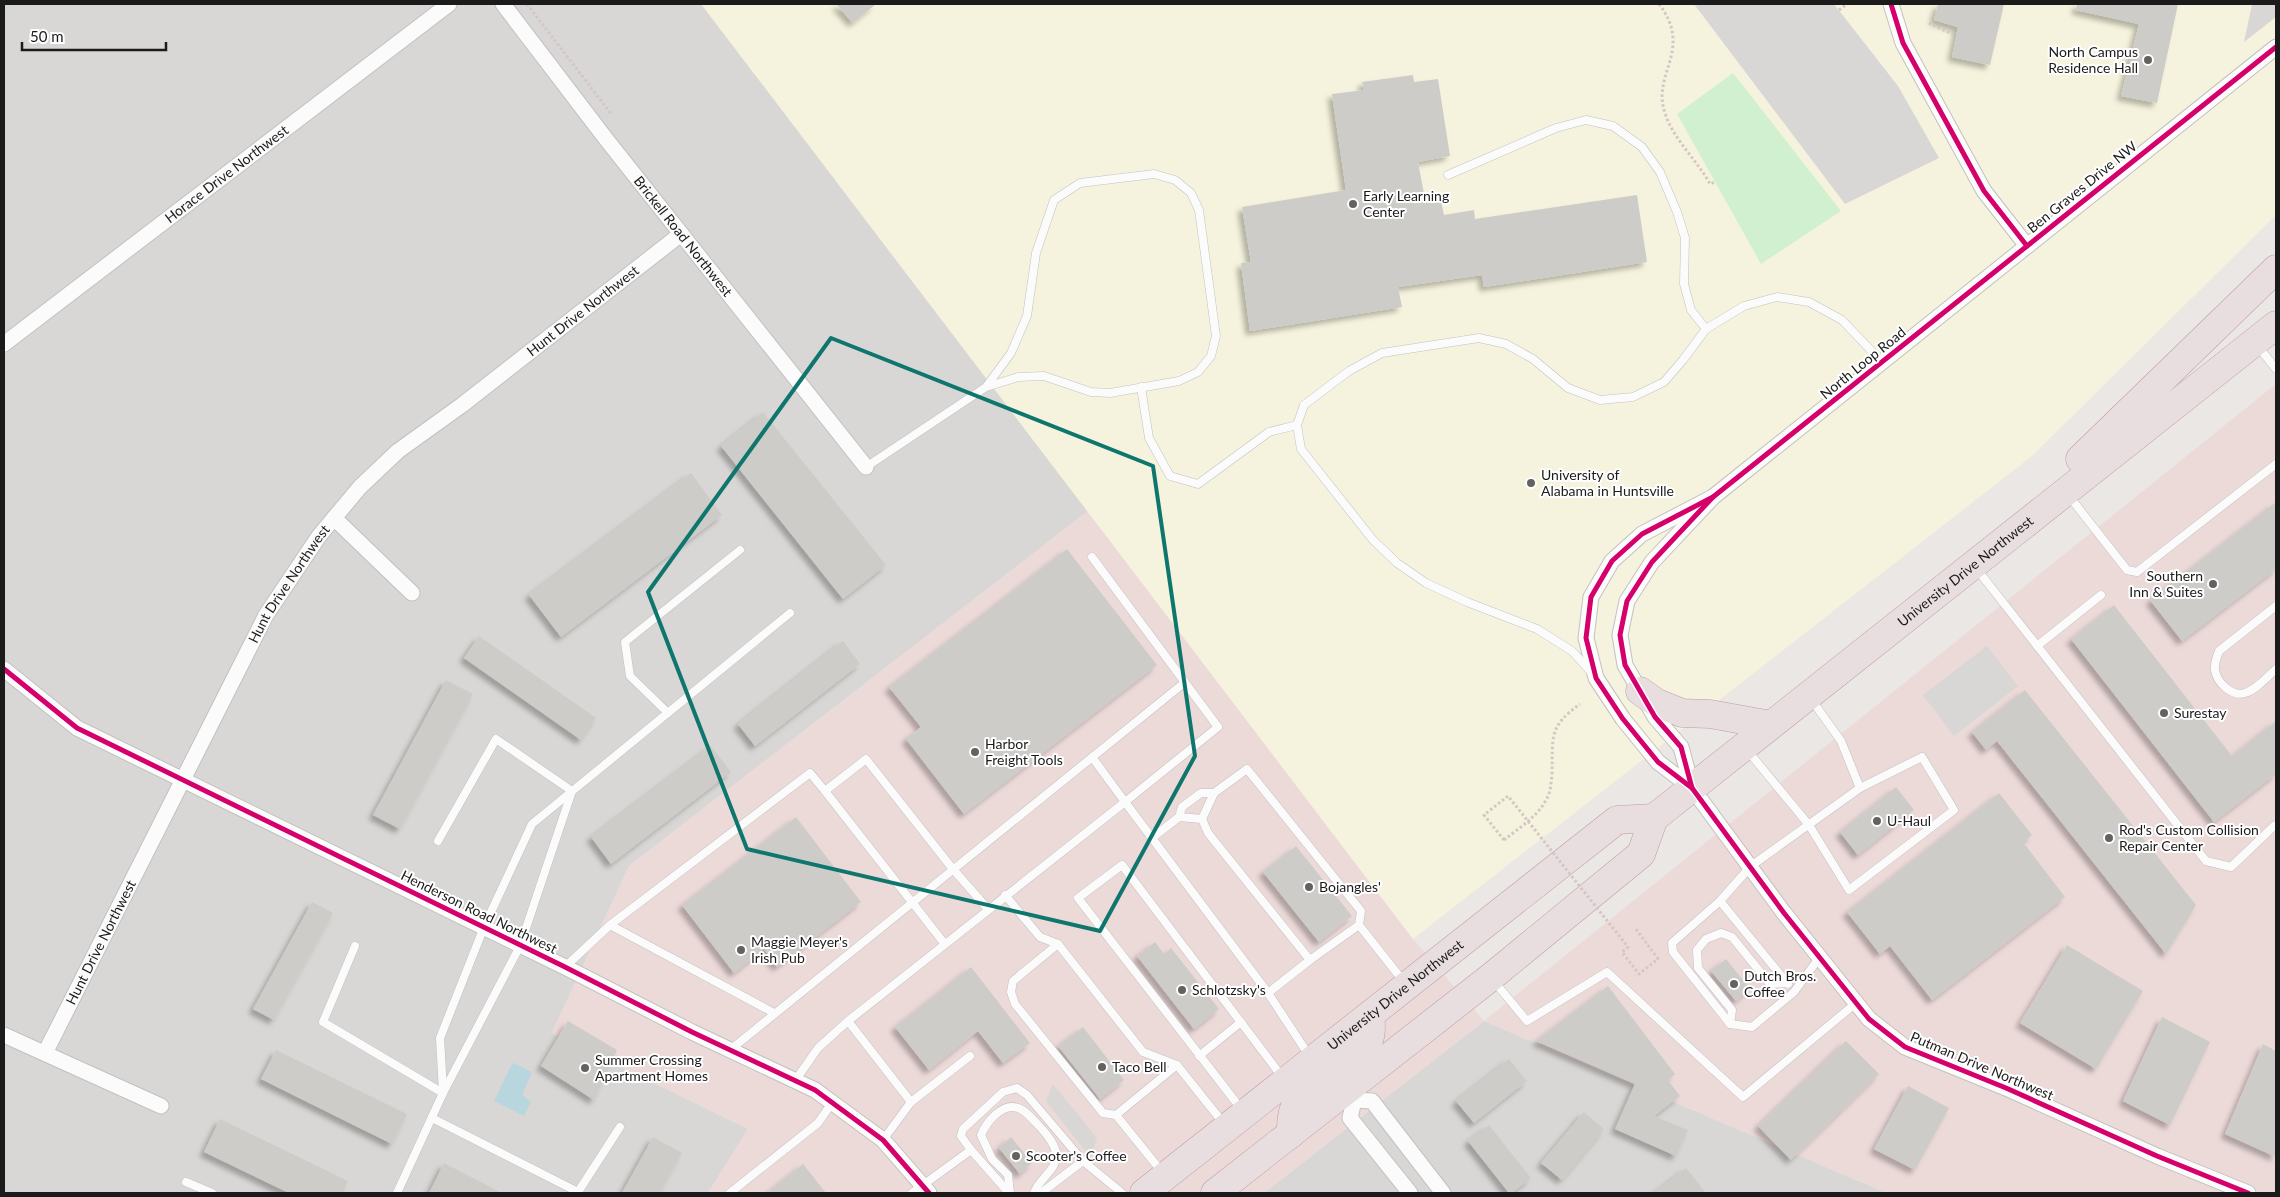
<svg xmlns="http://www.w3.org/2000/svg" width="2280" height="1197" font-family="Lato,sans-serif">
  <defs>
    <filter id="shadow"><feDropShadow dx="-4.5" dy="4.5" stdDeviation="2.5" flood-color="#0004"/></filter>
  </defs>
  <rect width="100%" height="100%" fill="#eae7e4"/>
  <g fill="#d9d7d5">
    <polygon points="4,4 702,4 1088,511 629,866 552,1033 748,1129 708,1193 4,1193"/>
    <polygon points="1484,1021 1887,1193 1264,1193"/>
  </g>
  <polygon fill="#ecdad9" points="2276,384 2276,1193 1887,1193 1484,1021 1264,1193 708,1193 748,1129 552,1033 629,866 1088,511 1413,939 1484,1021"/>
  <polygon fill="#f5f3dd" points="701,4 2276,4 2276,215 2032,456 1413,939"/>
  <polygon fill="#d1f0d0" points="1733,73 1841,211 1761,264 1677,114"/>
  <g fill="#d8d7d5">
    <polygon points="1694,4 1834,4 1898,86 1939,158 1845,204"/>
    <polygon points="2252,4 2276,4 2276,17 2244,42"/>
    <polygon points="1987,646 2018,686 1954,736 1923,695"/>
    <polygon points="1053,1084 1097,1138 1090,1157 1046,1101"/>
  </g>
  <polygon fill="#b7d6dd" points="514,1063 532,1072 522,1095 531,1102 524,1116 494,1101 512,1064"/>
  <g fill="#ceccc8" filter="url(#shadow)">
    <polygon points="836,4 876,4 853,23"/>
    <polygon points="1938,4 2004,4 1990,65 1952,57 1958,27 1934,20"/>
    <polygon points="2077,4 2178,4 2157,103 2121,96 2139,24 2076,10"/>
    <polygon points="1413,75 1414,82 1438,79 1450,156 1418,162 1424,194 1439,192 1444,215 1474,210 1475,219 1637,195 1647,262 1484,287 1482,275 1398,287 1402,307 1250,331 1241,263 1251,262 1242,207 1346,190 1332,94 1364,90 1362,82"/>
    <polygon points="763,412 886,565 843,599 721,446"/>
    <polygon points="691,473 722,515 561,637 529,595"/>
    <polygon points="2276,502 2276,569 2182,641 2150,600"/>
    <polygon points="1067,549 1157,665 964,814 906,739 921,727 889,687"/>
    <polygon points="2114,605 2232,756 2276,721 2276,774 2214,822 2071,639"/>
    <polygon points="479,636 596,718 581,740 464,658"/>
    <polygon points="843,641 860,664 755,746 738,724"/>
    <polygon points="446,680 473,694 400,829 373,815"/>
    <polygon points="2025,690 2196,905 2166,954 1997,741 1986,750 1972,732"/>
    <polygon points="711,746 731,772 611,864 591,837"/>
    <polygon points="1896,787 1914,810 1858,855 1840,832"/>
    <polygon points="1999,793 2032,835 2023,842 2065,897 1932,1000 1890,946 1880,954 1847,912"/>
    <polygon points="796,817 861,902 777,967 764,949 734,973 682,905"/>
    <polygon points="1296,846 1352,916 1319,942 1263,872"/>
    <polygon points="312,902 333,913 274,1020 253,1009"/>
    <polygon points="1155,942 1164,954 1171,948 1219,1009 1194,1029 1137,956"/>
    <polygon points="2067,945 2143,991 2096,1069 2020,1023"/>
    <polygon points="1726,959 1750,989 1736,1001 1711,971"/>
    <polygon points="971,967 1030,1043 1003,1063 978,1031 929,1070 895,1027"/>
    <polygon points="1608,986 1675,1074 1668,1080 1680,1096 1654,1116 1688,1130 1676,1156 1615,1129 1635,1084 1536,1041"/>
    <polygon points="2162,1017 2210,1042 2170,1125 2123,1101"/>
    <polygon points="568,1021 617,1050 594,1100 541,1066"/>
    <polygon points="1083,1027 1124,1080 1100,1099 1058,1046"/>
    <polygon points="1846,1041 1879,1074 1791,1160 1758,1126"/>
    <polygon points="2263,1044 2276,1051 2276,1157 2225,1134"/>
    <polygon points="276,1050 407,1114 392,1144 261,1079"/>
    <polygon points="1509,1059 1527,1081 1474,1123 1456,1101"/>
    <polygon points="1908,1086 1949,1108 1915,1170 1874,1149"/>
    <polygon points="1584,1112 1604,1129 1562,1180 1541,1163"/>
    <polygon points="220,1119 348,1181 342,1193 289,1193 204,1152"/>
    <polygon points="1489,1125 1531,1178 1512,1193 1509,1193 1468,1141"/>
    <polygon points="653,1137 682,1153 659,1193 622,1193"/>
    <polygon points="1011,1137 1032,1163 1020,1174 999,1148"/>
    <polygon points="444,1163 502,1193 429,1193"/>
    <polygon points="803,1164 826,1193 767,1193"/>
    <polygon points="1686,1168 1706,1193 1654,1193"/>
  </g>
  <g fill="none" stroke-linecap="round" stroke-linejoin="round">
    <g stroke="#c2c1c0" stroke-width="9">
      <g id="lane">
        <polyline points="1448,175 1556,128 1586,120 1613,126 1642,147 1660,172 1677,212 1685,238 1684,284 1691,310 1706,329"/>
        <polyline points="2257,345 2276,369"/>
        <polyline points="1141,387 1149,438 1170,476 1198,484 1269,432 1297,425"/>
        <polyline points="866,467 986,387 1018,377 1044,376 1091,392 1110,393 1179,381 1198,372 1211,356 1216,336 1199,210 1191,193 1175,180 1154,174 1080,183 1054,200 1036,253 1027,316 1011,353 986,387"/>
        <polyline points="2069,496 2127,570 2137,572 2276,464"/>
        <polyline points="1976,568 2206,861 2231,867 2274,826"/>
        <path d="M 2276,606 L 2219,651 C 2217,657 2214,663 2215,670 C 2217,683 2232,697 2245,693 C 2256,690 2268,676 2276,669"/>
        <polyline points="2037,646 2101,595"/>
        <polyline points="1592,673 1572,651 1537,629 1467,602 1426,583 1397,563 1373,540 1301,449 1297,425 1304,405 1349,371 1382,353 1479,338 1506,344 1533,359 1568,388 1600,400 1633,397 1664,382 1683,360 1706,329 1744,306 1777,297 1809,302 1842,320 1882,362"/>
        <polyline points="1811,699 1841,741 1860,788 1751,866 1720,901 1672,943 1673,952 1730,1024 1752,1027 1794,992 1819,958"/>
        <polyline points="668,713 630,676 625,642 740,550"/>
        <polyline points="1747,750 1809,825 1849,890 1954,810 1922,757 1860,788"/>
        <polyline points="1092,757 1125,802 1218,727 1092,557"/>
        <polyline points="1179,817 1202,819"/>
        <polyline points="1152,838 1179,817 1182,807 1201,793 1214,793"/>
        <polyline points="1005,895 1040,937 1058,944 1143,1052 1177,1065 1224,1124"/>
        <polyline points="1720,901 1788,984"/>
        <polyline points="610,925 810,773 825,791"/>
        <polyline points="1359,925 1310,960 1208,833 1202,819 1214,793 1247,769 1361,911 1359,925 1404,982"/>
        <polyline points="944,943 825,791 866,759 952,868 988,909"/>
        <polyline points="1058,944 1013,981 1011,992 1015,1004 1103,1113 1116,1115 1162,1172"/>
        <polyline points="355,946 323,1022 443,1093"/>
        <polyline points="565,967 610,925 774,1013"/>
        <polyline points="1493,980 1527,1021 1607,972 1743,1097 1856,1003"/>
        <polyline points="1268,993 1310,960"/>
        <polyline points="848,1021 911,1102 883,1140"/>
        <polyline points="1730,1024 1732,1010 1698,968 1697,950 1706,939 1721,933 1732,937 1770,984 1788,983"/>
        <polyline points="730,1050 1184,683"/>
        <polyline points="1199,1056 1241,1022"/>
        <polyline points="795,1081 818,1048 848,1021 1125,802 1268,993 1310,1057"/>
        <polyline points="443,1091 440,1038 484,927 532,824 790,613"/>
        <polyline points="911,1102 970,1056"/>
        <polyline points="1242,1110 1078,898 1122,865 1283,1078"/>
        <polyline points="1116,1115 1177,1065"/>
        <polyline points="432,1118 578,1192 620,1127"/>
        <polyline points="186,1182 212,1193"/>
        <polyline points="397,1193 443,1093 520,946 572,791 496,739 438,841"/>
        <polyline points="730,1193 818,1123 832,1103"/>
        <polyline points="912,1193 971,1150"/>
        <polyline points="1009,1193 971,1150 961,1136 963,1129 1003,1092 1017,1088 1027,1095 1083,1161 1122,1193"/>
        <path d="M 1010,1193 L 1008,1175 L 992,1159 L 981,1135 C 986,1123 1002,1102 1018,1108 C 1026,1110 1035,1122 1041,1128 C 1047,1135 1056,1145 1056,1155 C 1058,1169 1039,1178 1034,1193"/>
        <polyline points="1041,1193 1083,1161"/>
      </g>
    </g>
    <g stroke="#c2c1c0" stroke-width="17">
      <g id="street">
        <path id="s1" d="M 503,4 L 606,139 L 866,467"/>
        <polyline points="1891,4 1903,43 1984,191 2027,246"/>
        <path id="s2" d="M 4,344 L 449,4"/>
        <polyline points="1713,497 1642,534 1612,561 1591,597 1586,638 1596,678 1623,719 1658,762 1692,788 1784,913 1869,1019 1905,1047 2006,1088 2157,1156 2248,1193"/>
        <polyline points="334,518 412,593"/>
        <polyline points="4,669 77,728 565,967 692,1032 815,1090 883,1140 929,1193"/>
        <polyline points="1692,788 1681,747 1655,717 1625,665 1620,635 1627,601 1652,562 1713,497 2276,47"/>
        <polyline points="4,1035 161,1106"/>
        <path id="s3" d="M 45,1053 L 266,615 L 319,536 L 360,487 L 398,451 L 462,405 L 681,234"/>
        <polyline points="1348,1093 1354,1100 1350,1118 1410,1193"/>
        <polyline points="1354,1100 1372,1101 1443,1193"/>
      </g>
    </g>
    <g stroke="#be9ca7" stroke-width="29">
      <g id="highway">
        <polyline points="2080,459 2276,269"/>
        <polyline points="1640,691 1657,703 1682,713 1710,714 1771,725"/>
        <path d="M 1346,1090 L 1339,1074 C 1354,1047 1376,1054 1370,1016"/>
        <path d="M 1291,1134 C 1291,1124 1291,1112 1297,1103 C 1308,1084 1328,1089 1313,1062"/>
        <path id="s4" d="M 1144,1193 L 1617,820 L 1654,818"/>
        <path id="s5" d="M 1215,1193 L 1491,977 L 1641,854 L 1654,818 L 2276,325"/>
      </g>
    </g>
    <g stroke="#d5c6c5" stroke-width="3" stroke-dasharray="2.5 2.5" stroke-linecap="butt">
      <polyline points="527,4 612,115"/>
      <path d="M 1659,4 C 1694,50 1651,74 1665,113 C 1673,139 1697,160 1710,184 L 1715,182"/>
      <polyline points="1839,10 1847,4"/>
      <polyline points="1929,23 1956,36"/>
      <path d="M 1504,840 C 1519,828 1537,817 1546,800 C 1551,792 1551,783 1552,774 C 1553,737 1548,727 1580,704"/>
    </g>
    <use href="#lane" stroke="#fcfbfb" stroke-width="8"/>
    <use href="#street" stroke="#fcfbfb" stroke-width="15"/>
    <use href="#highway" stroke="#e8dedf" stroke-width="28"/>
    <polyline stroke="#d5c6c5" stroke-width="3" stroke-dasharray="2.5 2.5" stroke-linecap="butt" points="1504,840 1484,815 1508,796 1628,947 1622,952 1639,974 1658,959 1636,929"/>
    <g stroke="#fff" stroke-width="8">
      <g id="cycleway">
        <polyline points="1891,4 1903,43 1984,191 2027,246"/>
        <polyline points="1713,497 1642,534 1612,561 1591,597 1586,638 1596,678 1623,719 1658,762 1692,788 1784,913 1869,1019 1905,1047 2006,1088 2157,1156 2248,1193"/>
        <polyline points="4,669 77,728 565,967 692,1032 815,1090 883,1140 929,1193"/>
        <polyline points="1692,788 1681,747 1655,717 1625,665 1620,635 1627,601 1652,562 1713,497 2276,47"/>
      </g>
    </g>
    <use href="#cycleway" stroke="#d6006c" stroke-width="5"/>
  </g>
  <path fill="none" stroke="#0f766e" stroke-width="4" stroke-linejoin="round" d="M 831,338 L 1153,466 L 1195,756 L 1100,931 L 747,849 L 648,592 Z"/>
  <g fill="#636261" stroke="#fff" stroke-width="2">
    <circle cx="2148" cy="60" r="5"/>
    <circle cx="1353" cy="204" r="5"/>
    <circle cx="1531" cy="483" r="5"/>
    <circle cx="2213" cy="584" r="5"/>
    <circle cx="2164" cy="713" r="5"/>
    <circle cx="975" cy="752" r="5"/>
    <circle cx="1877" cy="821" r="5"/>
    <circle cx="2109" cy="838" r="5"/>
    <circle cx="1309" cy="887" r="5"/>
    <circle cx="741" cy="950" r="5"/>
    <circle cx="1734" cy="984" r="5"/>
    <circle cx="1182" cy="990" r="5"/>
    <circle cx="1102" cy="1067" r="5"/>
    <circle cx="585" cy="1068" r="5"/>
    <circle cx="1016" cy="1156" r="5"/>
  </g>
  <g text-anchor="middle" stroke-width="4" stroke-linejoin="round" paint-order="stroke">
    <g font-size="14" fill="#1b1b1b" stroke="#fff" text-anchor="start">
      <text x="2138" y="57" text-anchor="end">North Campus<tspan x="2138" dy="16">Residence Hall</tspan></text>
      <text x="1363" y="201">Early Learning<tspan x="1363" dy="16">Center</tspan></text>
      <text x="1541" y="480">University of<tspan x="1541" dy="16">Alabama in Huntsville</tspan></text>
      <text x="2203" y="581" text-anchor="end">Southern<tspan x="2203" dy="16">Inn &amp; Suites</tspan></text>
      <text x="2174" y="718">Surestay</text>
      <text x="985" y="749">Harbor<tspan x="985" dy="16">Freight Tools</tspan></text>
      <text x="1887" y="826">U-Haul</text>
      <text x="2119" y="835">Rod's Custom Collision<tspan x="2119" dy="16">Repair Center</tspan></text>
      <text x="1319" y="892">Bojangles'</text>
      <text x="751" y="947">Maggie Meyer's<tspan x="751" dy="16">Irish Pub</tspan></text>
      <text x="1744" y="981">Dutch Bros.<tspan x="1744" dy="16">Coffee</tspan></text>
      <text x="1192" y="995">Schlotzsky's</text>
      <text x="595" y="1065">Summer Crossing<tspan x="595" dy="16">Apartment Homes</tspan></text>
      <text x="1112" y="1072">Taco Bell</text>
      <text x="1026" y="1161">Scooter's Coffee</text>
    </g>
    <g font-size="14" fill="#1b1b1b" stroke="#fff">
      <text dy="5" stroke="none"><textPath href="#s2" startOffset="280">Horace Drive Northwest</textPath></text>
      <text transform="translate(2082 187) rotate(-39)" y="5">Ben Graves Drive NW</text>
      <text dy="5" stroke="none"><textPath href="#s1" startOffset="294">Brickell Road Northwest</textPath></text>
      <text dy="5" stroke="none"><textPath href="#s3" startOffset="934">Hunt Drive Northwest</textPath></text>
      <text transform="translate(1863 363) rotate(-39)" y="5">North Loop Road</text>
      <text dy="5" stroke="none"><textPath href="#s5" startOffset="980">University Drive Northwest</textPath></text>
      <text dy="5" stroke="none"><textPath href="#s3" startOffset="529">Hunt Drive Northwest</textPath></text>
      <text transform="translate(479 912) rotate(26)" y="5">Henderson Road Northwest</text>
      <text dy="5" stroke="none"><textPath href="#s3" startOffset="124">Hunt Drive Northwest</textPath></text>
      <text dy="5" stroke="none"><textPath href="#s4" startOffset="320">University Drive Northwest</textPath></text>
      <text transform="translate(1982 1066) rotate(23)" y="5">Putman Drive Northwest</text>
    </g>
  </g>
  <rect width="2280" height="1197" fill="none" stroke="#1b1b1b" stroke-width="10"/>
  <path d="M22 42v8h144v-8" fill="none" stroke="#1b1b1b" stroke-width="2.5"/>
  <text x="30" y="42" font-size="15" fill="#1b1b1b" stroke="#ffffff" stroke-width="4" paint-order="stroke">50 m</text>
</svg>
